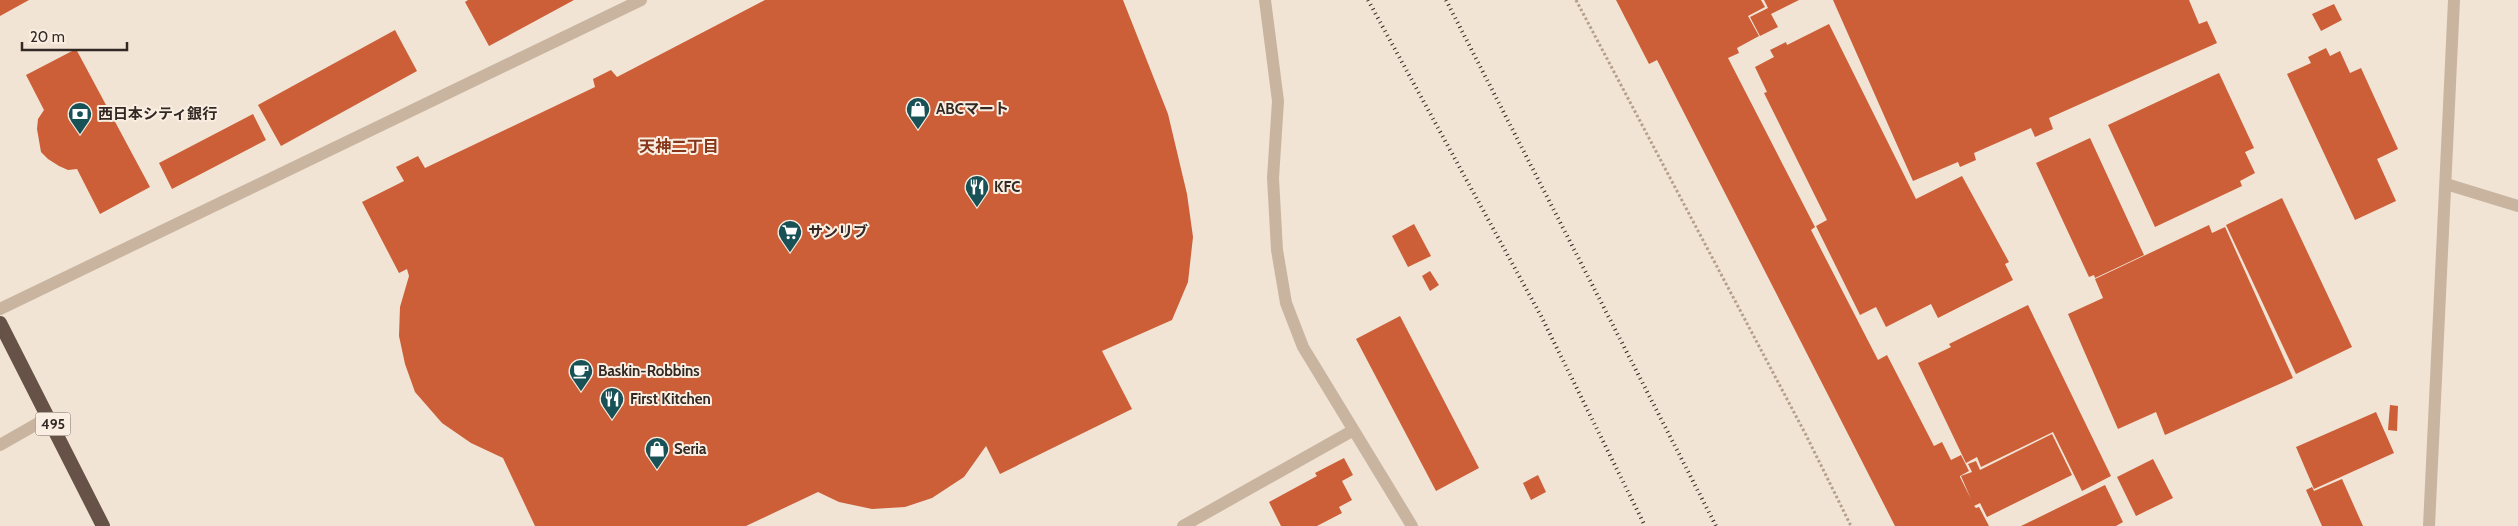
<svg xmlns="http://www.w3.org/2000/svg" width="2518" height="526" font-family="Cabin,'Noto Sans JP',sans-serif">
  <rect width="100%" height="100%" fill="#f1e4d4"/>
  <g fill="#cc5e38">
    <polygon points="0,0 29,0 0,16"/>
    <polygon points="468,0 574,0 489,46 465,2"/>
    <polygon points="765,0 1123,0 1168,114 1187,194 1193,237 1188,282 1172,320 1102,351 1132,409 1000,474 986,446 964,477 932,498 905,507 872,509 839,502 818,492 746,526 535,526 503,458 471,443 442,423 415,392 405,364 399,336 400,307 409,276 407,269 399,273 362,202 404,181 396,167 418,156 425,168 595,87 593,79 611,70 617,77"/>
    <polygon points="1616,0 1761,0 1765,7 1748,16 1759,36 1737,48 1739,53 1728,58 1815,227 1811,230 1878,360 1887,355 1934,446 1942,442 1951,460 1961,455 1969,471 1960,476 1960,477 1971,499 1961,476 1972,472 1968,464 1976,461 1980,470 2052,434 2072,475 1987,517 1980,503 1974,506 1976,508 1979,507 1989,526 1895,526 1657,60 1649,64"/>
    <polygon points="1764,0 1799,0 1771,14 1778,27 1760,36 1750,17 1768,8"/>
    <polygon points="1833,0 2189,0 2199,24 2207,21 2217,43 2049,118 2053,129 2035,137 2031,128 1974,153 1976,160 1960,167 1958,162 1913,181"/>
    <polygon points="2334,4 2342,20 2321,31 2312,14"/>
    <polygon points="1829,24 1916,199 1962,176 2009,262 2005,264 2013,280 1938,318 1931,304 1886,327 1876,307 1860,315 1816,226 1827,220 1764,93 1767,92 1755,67 1774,57 1770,50 1786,42 1787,45"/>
    <polygon points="395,30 417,71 281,146 258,105"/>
    <polygon points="2326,48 2330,56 2340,51 2350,73 2361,68 2398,149 2377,159 2396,201 2355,220 2287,74 2311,63 2308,57"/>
    <polygon points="76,49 150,187 100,214 77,169 68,170 59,166 48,159 41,152 37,129 38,119 44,110 26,75"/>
    <polygon points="2219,73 2254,148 2245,152 2255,173 2240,181 2242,186 2155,227 2108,125"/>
    <polygon points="253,114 266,140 172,189 159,163"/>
    <polygon points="2090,138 2144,255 2095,278 2094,275 2089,277 2036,163"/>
    <polygon points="2282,198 2352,347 2296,374 2226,225"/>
    <polygon points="1414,224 1431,256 1408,267 1392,236"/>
    <polygon points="2209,225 2212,233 2225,227 2293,378 2165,435 2156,412 2118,429 2068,314 2103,298 2095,279"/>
    <polygon points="1430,271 1439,285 1430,291 1422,276"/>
    <polygon points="2028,305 2111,476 2082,491 2053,432 1981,467 1977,457 1966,463 1918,363 1951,347 1949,344"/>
    <polygon points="1400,316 1479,468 1436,491 1356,339"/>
    <polygon points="2390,405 2398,406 2397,431 2388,430"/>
    <polygon points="2376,412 2394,453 2314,489 2296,447"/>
    <polygon points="1344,458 1353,475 1342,481 1352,500 1339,507 1342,513 1317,526 1281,526 1269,502 1317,476 1315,473"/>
    <polygon points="2153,459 2173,498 2136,516 2117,477"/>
    <polygon points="1538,475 1546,492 1531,500 1523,483"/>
    <polygon points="2342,479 2363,526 2322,526 2306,490 2312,487 2314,491"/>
    <polygon points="2105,485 2123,522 2116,526 2021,526"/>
  </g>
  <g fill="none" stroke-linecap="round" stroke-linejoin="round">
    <polyline stroke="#b59e8b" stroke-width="3" stroke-dasharray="2.5 2.5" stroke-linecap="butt" points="1576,0 1806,435 1851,526"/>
    <polyline stroke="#c9b4a0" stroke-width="12" points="2446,184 2518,206"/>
    <g stroke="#c9b4a0" stroke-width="12">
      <polyline points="0,445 49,417"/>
      <polyline points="1183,526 1352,431"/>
    </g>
    <g stroke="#c9b4a0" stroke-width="12">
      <polyline points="1265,0 1278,101 1273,178 1277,250 1286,303 1303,347 1412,526"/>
      <polyline points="0,309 641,0"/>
      <polyline points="2429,526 2454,0"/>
    </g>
    <polyline stroke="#665247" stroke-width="14" points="0,323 103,526"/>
    <g stroke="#332924" stroke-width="4" stroke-dasharray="1 4" stroke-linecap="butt">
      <polyline points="1368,0 1541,316 1645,526"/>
      <polyline points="1446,0 1716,526"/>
    </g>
  </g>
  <defs>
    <g id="shop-pin" transform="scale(1.25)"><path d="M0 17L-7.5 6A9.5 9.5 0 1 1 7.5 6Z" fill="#185156" stroke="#f9eee1"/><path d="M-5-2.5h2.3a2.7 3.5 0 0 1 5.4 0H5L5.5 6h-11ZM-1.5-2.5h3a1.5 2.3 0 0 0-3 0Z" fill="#fff"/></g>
    <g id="bank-pin" transform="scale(1.25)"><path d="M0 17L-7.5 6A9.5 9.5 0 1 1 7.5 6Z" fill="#185156" stroke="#f9eee1"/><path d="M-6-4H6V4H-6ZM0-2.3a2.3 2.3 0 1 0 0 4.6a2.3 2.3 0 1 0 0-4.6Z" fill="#fff"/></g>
    <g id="restaurant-pin" transform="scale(1.25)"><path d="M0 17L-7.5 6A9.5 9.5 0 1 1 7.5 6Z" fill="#185156" stroke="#f9eee1"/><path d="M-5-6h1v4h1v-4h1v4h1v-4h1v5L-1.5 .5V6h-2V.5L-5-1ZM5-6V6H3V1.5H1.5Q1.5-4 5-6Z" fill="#fff"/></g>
    <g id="supermarket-pin" transform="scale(1.25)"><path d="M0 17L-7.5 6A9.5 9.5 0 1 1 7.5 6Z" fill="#185156" stroke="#f9eee1"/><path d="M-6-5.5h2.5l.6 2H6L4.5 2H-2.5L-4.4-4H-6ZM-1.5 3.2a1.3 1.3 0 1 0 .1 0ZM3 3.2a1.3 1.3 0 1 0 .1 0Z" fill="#fff"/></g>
    <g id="cafe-pin" transform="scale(1.25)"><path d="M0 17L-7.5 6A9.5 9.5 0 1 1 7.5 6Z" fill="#185156" stroke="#f9eee1"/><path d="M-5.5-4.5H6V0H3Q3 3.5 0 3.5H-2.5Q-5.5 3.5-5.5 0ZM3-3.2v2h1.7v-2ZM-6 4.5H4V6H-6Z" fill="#fff"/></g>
  </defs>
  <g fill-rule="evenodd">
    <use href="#shop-pin" x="918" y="109"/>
    <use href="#bank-pin" x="80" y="114"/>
    <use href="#restaurant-pin" x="977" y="187"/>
    <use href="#supermarket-pin" x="790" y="232"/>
    <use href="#cafe-pin" x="581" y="371"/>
    <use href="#restaurant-pin" x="612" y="399"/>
    <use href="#shop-pin" x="657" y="449"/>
  </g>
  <g text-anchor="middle" stroke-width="4" stroke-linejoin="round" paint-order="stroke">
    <rect fill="#f9eee1" stroke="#6e645d" stroke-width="1" x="35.5" y="412.5" width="35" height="23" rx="4"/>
    <g font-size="14" font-weight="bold" fill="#332924">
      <text x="53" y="429">495</text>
    </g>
    <g font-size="15" font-weight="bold" fill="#332924" stroke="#f9eee1" text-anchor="start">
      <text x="936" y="114">ABCマート</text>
      <text x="98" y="119">西日本シティ銀行</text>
      <text x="994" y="192">KFC</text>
      <text x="808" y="237">サンリブ</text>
      <text x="598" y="376">Baskin-Robbins</text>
      <text x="630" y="404">First Kitchen</text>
      <text x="674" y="454">Seria</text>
    </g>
    <g font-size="16" font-weight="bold" fill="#863519" stroke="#f9eee1">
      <text x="679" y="152">天神二丁目</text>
    </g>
  </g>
  <path d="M22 42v8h105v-8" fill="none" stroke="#332924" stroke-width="2.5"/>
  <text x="30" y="42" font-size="15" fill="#332924" stroke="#f9eee1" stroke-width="4" paint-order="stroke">20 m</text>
</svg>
